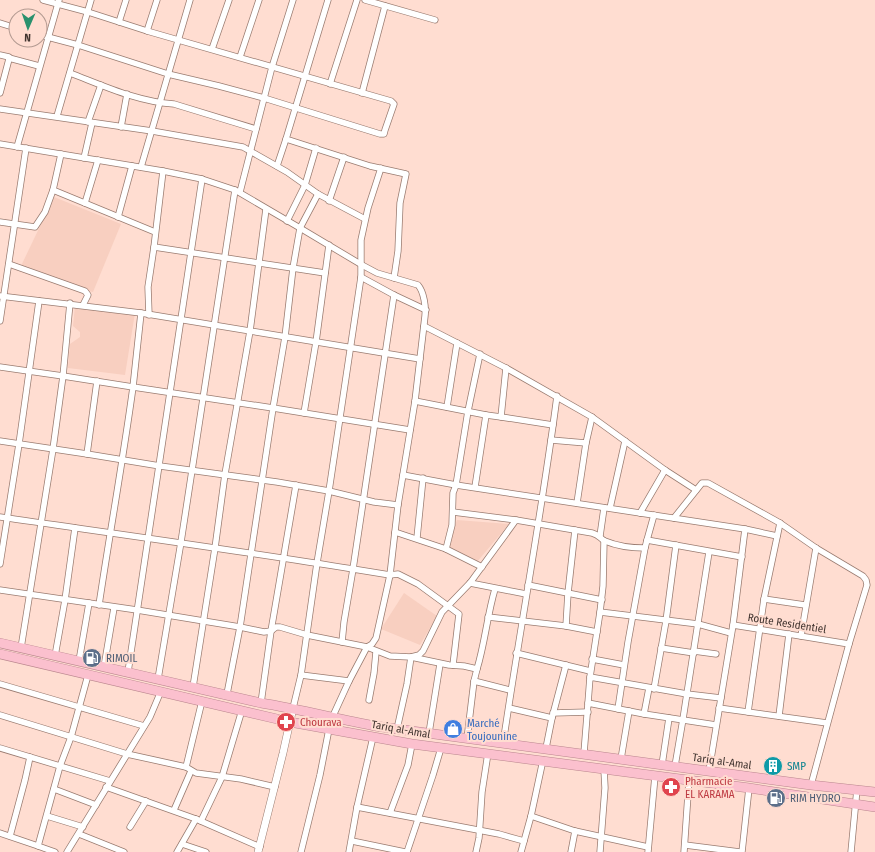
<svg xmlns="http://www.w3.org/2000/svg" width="875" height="852" font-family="'Fira Sans Condensed',sans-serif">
  <rect width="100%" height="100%" fill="#ffddd1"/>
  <g fill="#f8cfc0">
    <polygon points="54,197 121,224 93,292 88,291 21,266"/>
    <polygon points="75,305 135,313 125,375 68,368 70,344 80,337 80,332 73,326"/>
    <polygon points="457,520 509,524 476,563 447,548"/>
    <polygon points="404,593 437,616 420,645 381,629"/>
  </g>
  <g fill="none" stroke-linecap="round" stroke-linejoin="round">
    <g stroke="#9a7c71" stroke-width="7">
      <g id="minor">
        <polyline points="328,0 286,139 370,166 406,174 400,203 398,251 394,278"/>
        <polyline points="365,0 435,20"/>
        <polyline points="119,22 126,0"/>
        <polyline points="0,23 16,28"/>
        <polyline points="147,31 157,0"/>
        <polyline points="40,35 78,45 168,74 219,86 264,98 380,134 384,134 385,130 394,104 391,101 147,31 88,12 43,0"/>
        <polyline points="212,49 229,0"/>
        <polyline points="0,55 9,57 9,59 0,93"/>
        <polyline points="240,57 259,0"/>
        <polyline points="9,58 39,66"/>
        <path d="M 70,73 C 104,86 138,102 174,104 L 256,129"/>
        <polyline points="330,84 357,0"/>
        <polyline points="362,93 385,6"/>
        <polyline points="0,109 152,131 243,147 287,172 318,194 365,219"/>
        <polyline points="57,116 91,0"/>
        <polyline points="88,122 101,85"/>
        <polyline points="121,127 127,94"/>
        <path d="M 0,144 L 163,171 L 202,179 L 235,190 L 300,228 L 362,265 L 377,273 L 418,285 C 424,292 426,307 425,316 L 415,401 L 398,505 L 390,575 L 376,638 L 372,644 L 367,647 L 349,681 L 332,718"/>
        <polyline points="17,147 59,0"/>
        <polyline points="61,154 53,190 155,232"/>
        <polyline points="84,158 92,123"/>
        <polyline points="277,166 286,139"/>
        <polyline points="141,167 190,0"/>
        <polyline points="163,171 154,247 325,273"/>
        <polyline points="240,192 272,67 293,0"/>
        <polyline points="318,194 300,228 293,268 285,337 273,408 410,430"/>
        <polyline points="329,201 344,157"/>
        <polyline points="85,203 98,160"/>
        <polyline points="118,217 132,166"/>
        <polyline points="287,221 305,185 316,148"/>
        <polyline points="0,222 35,227 45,212 53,190"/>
        <polyline points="9,264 85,291 88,295 83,305"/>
        <polyline points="361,277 394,295 426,310"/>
        <polyline points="0,296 141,313 420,359"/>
        <polyline points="141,313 133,387 273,408 240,627 227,694"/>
        <polyline points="149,315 148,287 154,247"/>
        <polyline points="0,321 26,148"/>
        <polyline points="424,326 506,368 592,417 665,470 696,490"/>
        <polyline points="0,367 63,376 70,303"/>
        <polyline points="415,401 486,415 475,487"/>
        <polyline points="447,407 457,343"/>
        <polyline points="304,413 316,342 329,245"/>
        <polyline points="486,415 501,417 506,368"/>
        <polyline points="501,417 553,425"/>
        <polyline points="551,440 586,443"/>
        <polyline points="0,441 87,454 160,466 277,482 329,491 374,502 398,505"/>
        <polyline points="87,454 97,381"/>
        <polyline points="403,475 456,485 468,411 480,354"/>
        <polyline points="577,503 586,443 592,417"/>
        <polyline points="610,508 625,441"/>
        <polyline points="453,512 516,520"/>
        <polyline points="640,513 665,470"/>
        <path d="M 0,517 C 118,534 235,550 353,569 L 394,295"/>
        <polyline points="674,518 702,483 708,483 780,523 816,548 863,576 866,580 867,585 849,644 811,785"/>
        <polyline points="745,529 777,536"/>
        <polyline points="395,532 446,549 482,567"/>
        <polyline points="600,536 604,508"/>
        <polyline points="417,538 423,478"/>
        <polyline points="647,540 654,515"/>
        <polyline points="446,549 452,525 453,493 456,485 745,529 733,625"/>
        <polyline points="0,564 19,444 39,301"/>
        <polyline points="470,583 526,594"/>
        <polyline points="528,585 602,600"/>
        <polyline points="0,590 137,610 240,627 264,632 271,631 276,627 280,627 307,635 367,647 390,656 411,657 449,665 464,666 477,669 474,681 467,739"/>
        <polyline points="764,599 805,605"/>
        <polyline points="600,612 603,586 604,541"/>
        <polyline points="488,617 566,626 597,632"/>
        <polyline points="566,626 568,593 575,530"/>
        <polyline points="801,636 816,548"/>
        <polyline points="342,642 344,622 353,569 390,575 398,574 418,584 459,614 453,665"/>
        <path d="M 21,648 L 53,449 L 63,376 L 133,387 C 123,460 110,532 99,605"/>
        <polyline points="661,648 694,653"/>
        <polyline points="694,651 716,654"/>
        <polyline points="516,653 590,671"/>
        <polyline points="55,656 65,600 75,528"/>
        <polyline points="592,659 624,665"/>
        <polyline points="79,661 89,603"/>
        <polyline points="104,667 114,608"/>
        <path d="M 477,669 C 485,643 487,616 495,589"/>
        <polyline points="128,672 202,179"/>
        <polyline points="301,675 349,681"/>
        <polyline points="590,677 600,612 698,624 731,633"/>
        <polyline points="158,679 181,542 235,190"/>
        <polyline points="474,681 510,690"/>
        <polyline points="0,684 144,726"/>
        <polyline points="193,687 215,548 225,474 250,331 266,209"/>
        <polyline points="654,689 666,621 676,545"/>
        <polyline points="369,700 374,673 376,652"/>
        <polyline points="261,703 271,631 296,485"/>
        <polyline points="588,703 590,677 687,694 721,698"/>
        <polyline points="293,708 301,675 317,563 329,491 361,277 361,240 368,208 381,168"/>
        <polyline points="509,708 552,718"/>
        <polyline points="719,708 827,723"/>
        <polyline points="618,709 628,642 645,548"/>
        <polyline points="748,712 764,599 780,523"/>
        <polyline points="553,713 588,712"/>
        <polyline points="644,714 649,688"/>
        <polyline points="0,715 127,754 186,767 196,773 241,779 275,787"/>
        <polyline points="779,716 789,634"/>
        <path d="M 397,729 L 407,684 L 411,657 L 419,655 L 423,651 L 442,612 L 470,583 L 516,520 L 592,533 C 600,535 600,539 605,541 C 617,546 632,548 645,548 L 647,540 L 742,557"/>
        <polyline points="429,733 440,664"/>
        <path d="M 503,744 C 520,628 542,512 557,396"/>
        <polyline points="0,748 110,781"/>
        <polyline points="546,748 552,718 566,665"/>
        <polyline points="584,753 588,703 644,714 716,725"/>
        <polyline points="621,759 629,711"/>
        <polyline points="662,765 669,718"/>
        <polyline points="675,766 683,719 709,552"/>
        <polyline points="186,767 202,701"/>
        <polyline points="709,771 733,625 849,644"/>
        <polyline points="106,787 196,819 260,847"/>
        <polyline points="54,789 96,805"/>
        <polyline points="357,807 499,834 524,841"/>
        <polyline points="174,810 191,771"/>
        <polyline points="390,813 408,765 412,744"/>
        <polyline points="47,816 83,827"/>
        <polyline points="531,816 575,831 648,847"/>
        <polyline points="201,821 222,777 242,710"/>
        <polyline points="130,827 146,801"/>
        <polyline points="0,833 38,846"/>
        <polyline points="79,834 124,852"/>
        <polyline points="10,836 25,780 30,757"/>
        <polyline points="352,841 405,852"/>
        <polyline points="182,844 206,852"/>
        <polyline points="685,845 740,852"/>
        <polyline points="55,852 38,846 60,766 71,737 88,675"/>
        <polyline points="67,852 150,717 161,691"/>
        <polyline points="177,852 196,819"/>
        <polyline points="301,852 320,775 329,729"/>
        <polyline points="349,852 357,807 373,737"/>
        <polyline points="407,852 433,775 441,748"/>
        <polyline points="476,852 479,838 482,792 488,753"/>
        <polyline points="521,852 531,816 543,760"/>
        <polyline points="571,852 575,831"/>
        <polyline points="600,852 605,788 604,769"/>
        <polyline points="648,852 655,776"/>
        <polyline points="684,852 689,780"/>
        <polyline points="742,852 749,788"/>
        <polyline points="851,852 857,789"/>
      </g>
    </g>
    <g stroke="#9a7c71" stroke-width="8">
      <polyline id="tertiary" points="258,852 283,753 293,708"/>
    </g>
    <g stroke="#ba868e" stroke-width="10">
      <g id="trunk">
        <path d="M 0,643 L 261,703 C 299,709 337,719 375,726 L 811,785 L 875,792"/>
        <polyline points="0,654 290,722 412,744 749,788 875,807"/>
      </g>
    </g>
    <use href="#minor" stroke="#fff" stroke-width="5.5"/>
    <use href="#tertiary" stroke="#fff" stroke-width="7"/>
    <use href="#trunk" stroke="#fbc0ce" stroke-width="9"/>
  </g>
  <defs>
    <g id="fuel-disc" transform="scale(1)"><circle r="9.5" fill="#5c6f8a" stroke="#ffddd1"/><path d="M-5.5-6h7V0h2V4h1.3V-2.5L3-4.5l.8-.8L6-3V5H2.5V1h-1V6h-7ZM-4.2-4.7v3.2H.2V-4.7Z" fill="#fff"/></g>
    <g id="pharmacy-disc" transform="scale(1)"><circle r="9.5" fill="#e0444e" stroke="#ffddd1"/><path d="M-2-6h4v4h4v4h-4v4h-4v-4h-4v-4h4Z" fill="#fff"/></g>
    <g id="shop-disc" transform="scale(1)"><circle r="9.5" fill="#3f7fe0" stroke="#ffddd1"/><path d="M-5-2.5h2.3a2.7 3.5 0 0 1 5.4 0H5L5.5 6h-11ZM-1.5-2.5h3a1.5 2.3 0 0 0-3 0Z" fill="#fff"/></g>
    <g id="building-disc" transform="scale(1)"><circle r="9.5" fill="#0f9aa8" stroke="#ffddd1"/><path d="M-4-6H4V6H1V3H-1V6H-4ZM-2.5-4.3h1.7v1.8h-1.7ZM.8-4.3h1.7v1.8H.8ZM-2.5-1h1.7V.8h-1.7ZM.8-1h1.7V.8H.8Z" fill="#fff"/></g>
  </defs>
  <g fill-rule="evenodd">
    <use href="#fuel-disc" x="92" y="658"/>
    <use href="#pharmacy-disc" x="286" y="722"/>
    <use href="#shop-disc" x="453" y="729"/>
    <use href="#building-disc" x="773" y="766"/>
    <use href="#pharmacy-disc" x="671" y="787"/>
    <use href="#fuel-disc" x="776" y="798"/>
  </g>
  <g text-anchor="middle" stroke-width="4" stroke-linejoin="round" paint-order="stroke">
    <g font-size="11" fill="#423530" stroke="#ffddd1">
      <text transform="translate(787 623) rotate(9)" y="4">Route Residentiel</text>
      <text transform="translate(401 729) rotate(10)" y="4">Tariq al-Amal</text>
      <text transform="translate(722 761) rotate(8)" y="4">Tariq al-Amal</text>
    </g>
    <g font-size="11" fill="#4e5e75" stroke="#ffddd1" text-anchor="start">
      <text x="106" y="662">RIMOIL</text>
      <text x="790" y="802">RIM HYDRO</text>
    </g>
    <g font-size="11" fill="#be3a42" stroke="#ffddd1" text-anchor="start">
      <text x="300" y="726">Chourava</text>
      <text x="685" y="785">Pharmacie<tspan x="685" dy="13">EL KARAMA</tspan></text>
    </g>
    <g font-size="11" fill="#366cbe" stroke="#ffddd1" text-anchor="start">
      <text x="467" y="727">Marché<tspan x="467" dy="13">Toujounine</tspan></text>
    </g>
    <g font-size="11" fill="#0d838f" stroke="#ffddd1" text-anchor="start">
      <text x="787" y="770">SMP</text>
    </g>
  </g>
  <g transform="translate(28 28) rotate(182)"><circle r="19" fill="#ffddd1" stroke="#b39a91"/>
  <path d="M0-3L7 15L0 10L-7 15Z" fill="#2a916d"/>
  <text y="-6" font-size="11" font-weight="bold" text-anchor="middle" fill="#423530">N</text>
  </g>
</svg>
